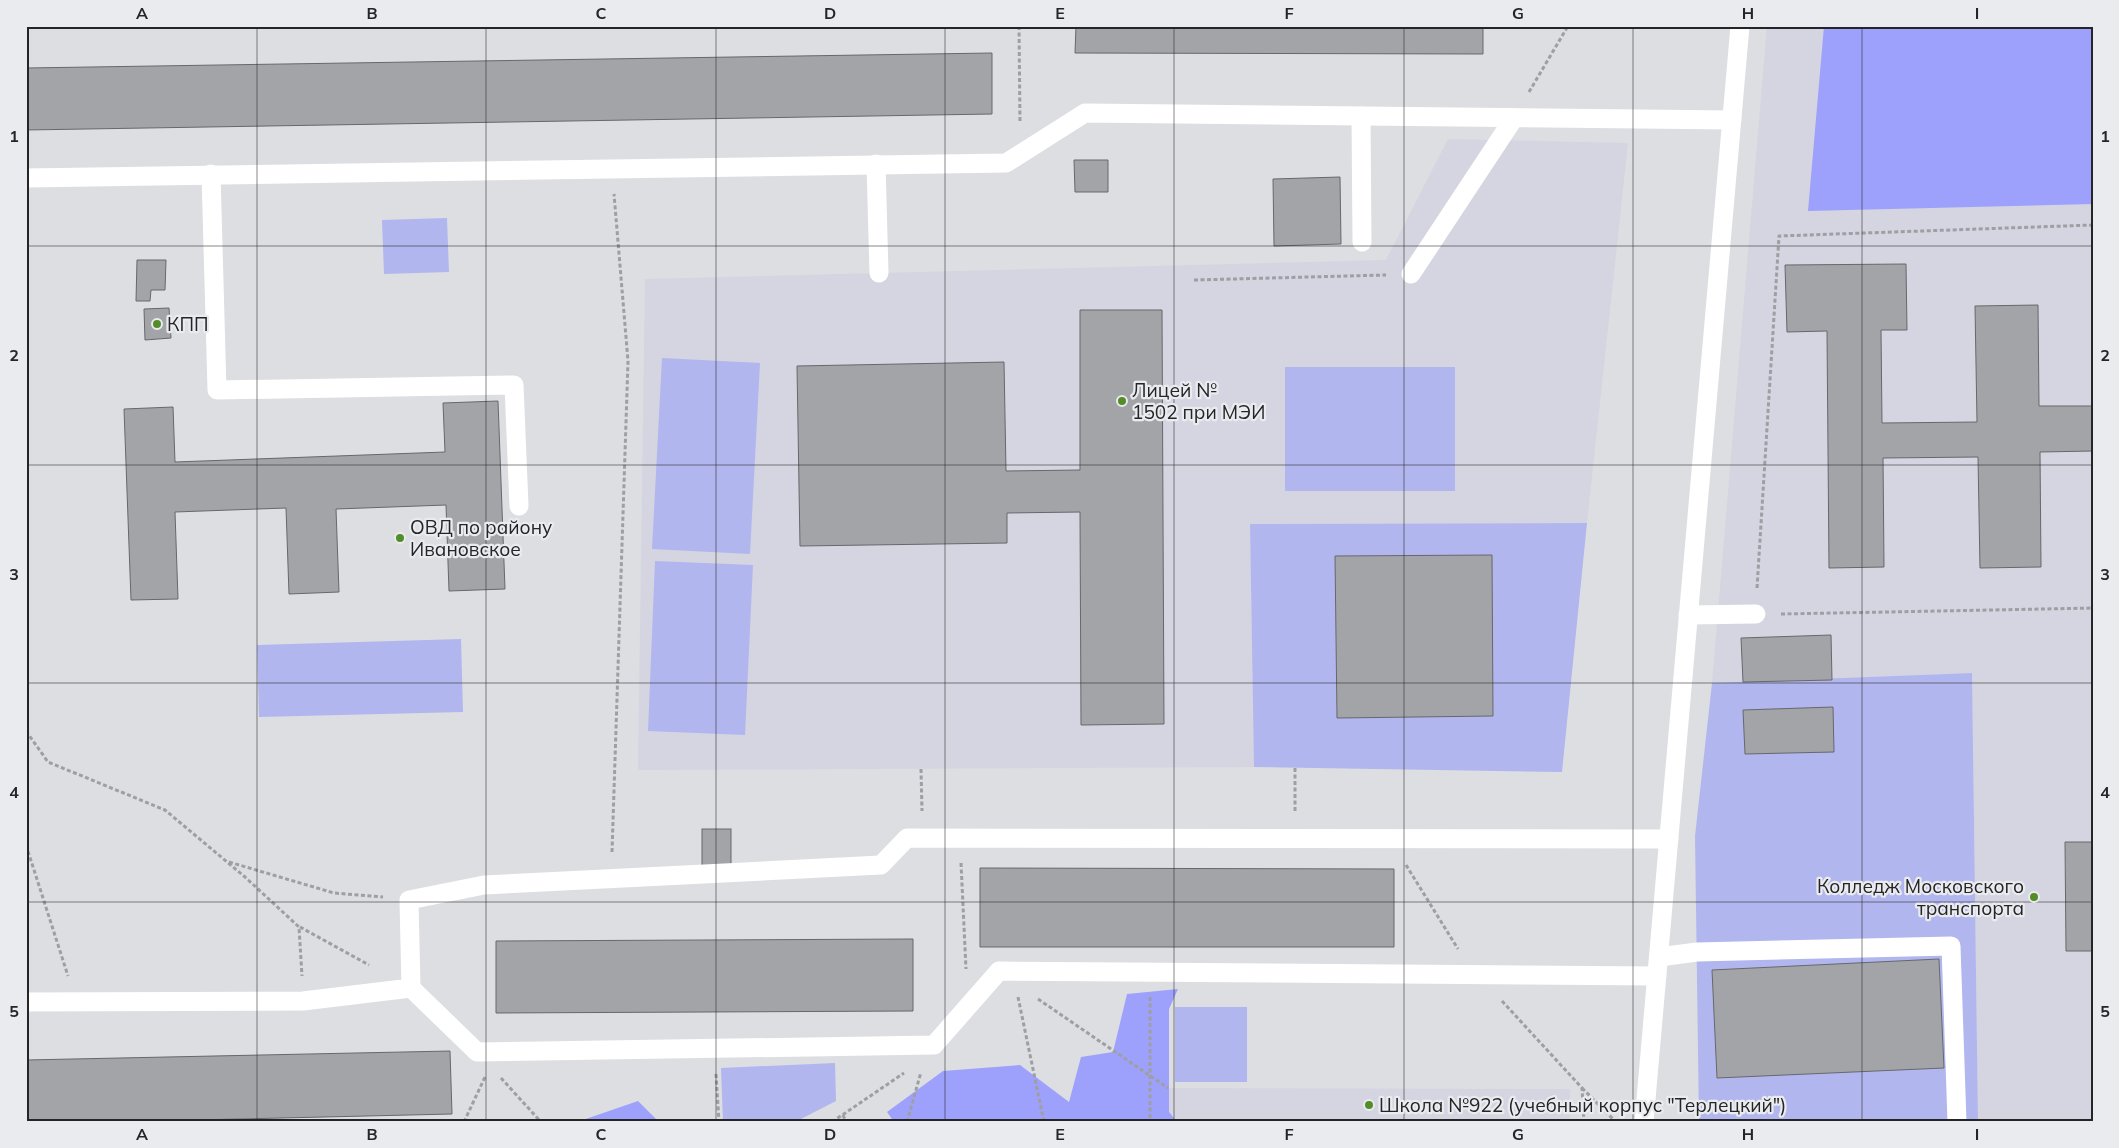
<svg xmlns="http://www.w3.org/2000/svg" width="2119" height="1148" font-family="Mulish,sans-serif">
  <rect width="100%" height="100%" fill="#dddee2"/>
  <g fill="#d4d5e1">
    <polygon points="1767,26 2093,26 2093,1122 1978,1122 1972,673 1712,683"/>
    <polygon points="1448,139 1628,143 1587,523 1250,524 1254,767 638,770 645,279 1386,260"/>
    <polygon points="1168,1088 1570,1089 1570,1122 1169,1122"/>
  </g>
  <g fill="#b1b6ef">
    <polygon points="447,218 449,272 384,274 382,220"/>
    <polygon points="662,358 760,363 750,554 652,549"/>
    <rect x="1285" y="367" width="170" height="124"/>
    <polygon points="1587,523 1562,772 1254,767 1250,524"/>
    <polygon points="655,561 753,565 745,735 648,731"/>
    <polygon points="461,639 463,712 259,717 257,645"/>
    <polygon points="1972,673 1978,1122 1699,1122 1695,836 1712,683"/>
    <rect x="1175" y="1007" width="72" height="75"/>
    <polygon points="835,1063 836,1101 795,1122 723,1122 721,1068"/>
  </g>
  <g fill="#9da1fb">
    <polygon points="1824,26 2093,26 2093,204 1808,211"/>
    <polygon points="1178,989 1169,1009 1169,1112 1177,1122 894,1122 887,1112 943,1071 1020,1065 1069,1102 1081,1057 1113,1052 1127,994"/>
    <polygon points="638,1101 659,1122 577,1122"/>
  </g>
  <g fill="#a3a4a8" stroke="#67686c">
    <polygon points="1076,26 1483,26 1483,54 1075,53"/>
    <polygon points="992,53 992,114 26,130 26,68"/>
    <polygon points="1074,160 1108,160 1108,192 1075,192"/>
    <polygon points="1340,177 1341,244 1274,246 1273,179"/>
    <polygon points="137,260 166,260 165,290 151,290 150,301 136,301"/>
    <polygon points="1906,264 1907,330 1881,330 1882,423 1977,422 1975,306 2038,305 2039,406 2093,406 2093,451 2040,452 2041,567 1980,568 1978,457 1883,458 1884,567 1829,568 1827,331 1787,332 1785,265"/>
    <polygon points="169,308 171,338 145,340 144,309"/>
    <polygon points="1080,310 1162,310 1164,724 1081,725 1080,512 1007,513 1007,543 800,546 797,366 1004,362 1006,471 1080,470"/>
    <polygon points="498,401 505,589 449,591 446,505 336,509 339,592 289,594 286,508 175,512 178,599 131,600 124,409 173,407 175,462 445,452 443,403"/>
    <polygon points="1492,555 1493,716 1337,718 1335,556"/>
    <polygon points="1831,635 1832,680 1743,682 1741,638"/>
    <polygon points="1833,707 1834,752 1745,754 1743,710"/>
    <rect x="702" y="829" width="29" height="43"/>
    <polygon points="2065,842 2093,842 2093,951 2066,951"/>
    <polygon points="980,868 1394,869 1394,947 980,947"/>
    <polygon points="913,939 913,1011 496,1013 496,941"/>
    <polygon points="1939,959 1944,1068 1717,1078 1712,970"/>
    <polygon points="450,1051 452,1114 111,1122 26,1122 26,1060"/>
  </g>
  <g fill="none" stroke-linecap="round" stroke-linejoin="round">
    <g stroke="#9e9fa2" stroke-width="3" stroke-dasharray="4 2.5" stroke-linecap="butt">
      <polyline points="1019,26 1020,123"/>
      <polyline points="1529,92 1568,26"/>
      <polyline points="1194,280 1386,275"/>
      <polyline points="1757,588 1779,236 2093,225"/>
      <polyline points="1781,614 2093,608"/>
      <polyline points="26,731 48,762 165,810 245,877 299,927 302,976"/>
      <polyline points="1295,768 1295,812"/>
      <polyline points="921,769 922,811"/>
      <polyline points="26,845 68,976"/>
      <polyline points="612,852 628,361 614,194"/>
      <polyline points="229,862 334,893 383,897"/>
      <polyline points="961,863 966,969"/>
      <polyline points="1406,865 1458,949"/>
      <polyline points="300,927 369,965"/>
      <polyline points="1018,997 1044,1122"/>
      <polyline points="1150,997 1150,1122"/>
      <polyline points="1038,999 1168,1088"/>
      <polyline points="1502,1001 1582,1088 1584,1122"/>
      <polyline points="716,1074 719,1122"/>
      <polyline points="501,1078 541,1122"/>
      <polyline points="1582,1088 1616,1122"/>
      <polyline points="843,1115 846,1122"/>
      <polyline points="464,1122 485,1077"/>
      <polyline points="832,1122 904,1073"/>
      <polyline points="907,1122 921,1072"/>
    </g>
    <g stroke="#fff" stroke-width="19">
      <polyline points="1361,116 1362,242"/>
      <polyline points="876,164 879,273"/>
      <polyline points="211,174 217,390 514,385 519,506"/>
      <polyline points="26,178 1006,163 1085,113 1732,120"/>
      <polyline points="1411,274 1514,118"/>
      <polyline points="1688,615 1756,614"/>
      <polyline points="1659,957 1697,952 1951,946 1957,1122"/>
      <polyline points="411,988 477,1052 934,1045 999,971 1657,976"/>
      <polyline points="26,1002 303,1001 411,988 409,900 484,885 881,865 907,838 1669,839"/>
      <polyline points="1644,1122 1740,26"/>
    </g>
  </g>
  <path fill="none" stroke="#252527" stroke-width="1" stroke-opacity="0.55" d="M 257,26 L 257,1122M 486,26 L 486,1122M 716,26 L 716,1122M 945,26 L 945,1122M 1174,26 L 1174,1122M 1404,26 L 1404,1122M 1633,26 L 1633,1122M 1862,26 L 1862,1122M 26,246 L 2093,246M 26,465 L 2093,465M 26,683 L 2093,683M 26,902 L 2093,902"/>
  <g fill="#538c28" stroke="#eaebef" stroke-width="2">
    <circle cx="157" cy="324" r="5"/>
    <circle cx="1122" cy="401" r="5"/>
    <circle cx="400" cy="538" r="5"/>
    <circle cx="2034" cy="897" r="5"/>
    <circle cx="1369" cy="1105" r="5"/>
  </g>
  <g text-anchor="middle" stroke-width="4.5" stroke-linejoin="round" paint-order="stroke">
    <g font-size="19" fill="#252527" stroke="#eaebef" text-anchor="start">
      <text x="167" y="331">КПП</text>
      <text x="1132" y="397">Лицей №<tspan x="1132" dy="22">1502 при МЭИ</tspan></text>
      <text x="410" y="534">ОВД по району<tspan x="410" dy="22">Ивановское</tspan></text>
      <text x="2024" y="893" text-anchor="end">Колледж Московского<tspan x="2024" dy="22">транспорта</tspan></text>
      <text x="1379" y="1112">Школа №922 (учебный корпус "Терлецкий")</text>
    </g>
  </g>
  <rect width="2119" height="1148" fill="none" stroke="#eaebef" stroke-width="55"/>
  <rect x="28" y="28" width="2064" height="1092" fill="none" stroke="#252527" stroke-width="2"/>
  <g font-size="16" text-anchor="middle" font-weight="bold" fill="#252527">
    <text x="142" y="19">A</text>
    <text x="372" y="19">B</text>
    <text x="601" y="19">C</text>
    <text x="830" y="19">D</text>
    <text x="1060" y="19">E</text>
    <text x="1289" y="19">F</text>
    <text x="1518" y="19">G</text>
    <text x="1748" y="19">H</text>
    <text x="1977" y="19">I</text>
    <text x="14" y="142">1</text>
    <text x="2105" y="142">1</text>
    <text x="14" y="361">2</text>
    <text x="2105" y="361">2</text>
    <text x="14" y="580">3</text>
    <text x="2105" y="580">3</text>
    <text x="14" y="798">4</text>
    <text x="2105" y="798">4</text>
    <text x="14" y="1017">5</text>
    <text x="2105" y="1017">5</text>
    <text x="142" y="1140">A</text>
    <text x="372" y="1140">B</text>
    <text x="601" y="1140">C</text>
    <text x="830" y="1140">D</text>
    <text x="1060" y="1140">E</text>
    <text x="1289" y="1140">F</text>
    <text x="1518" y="1140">G</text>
    <text x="1748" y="1140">H</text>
    <text x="1977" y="1140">I</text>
  </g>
</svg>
